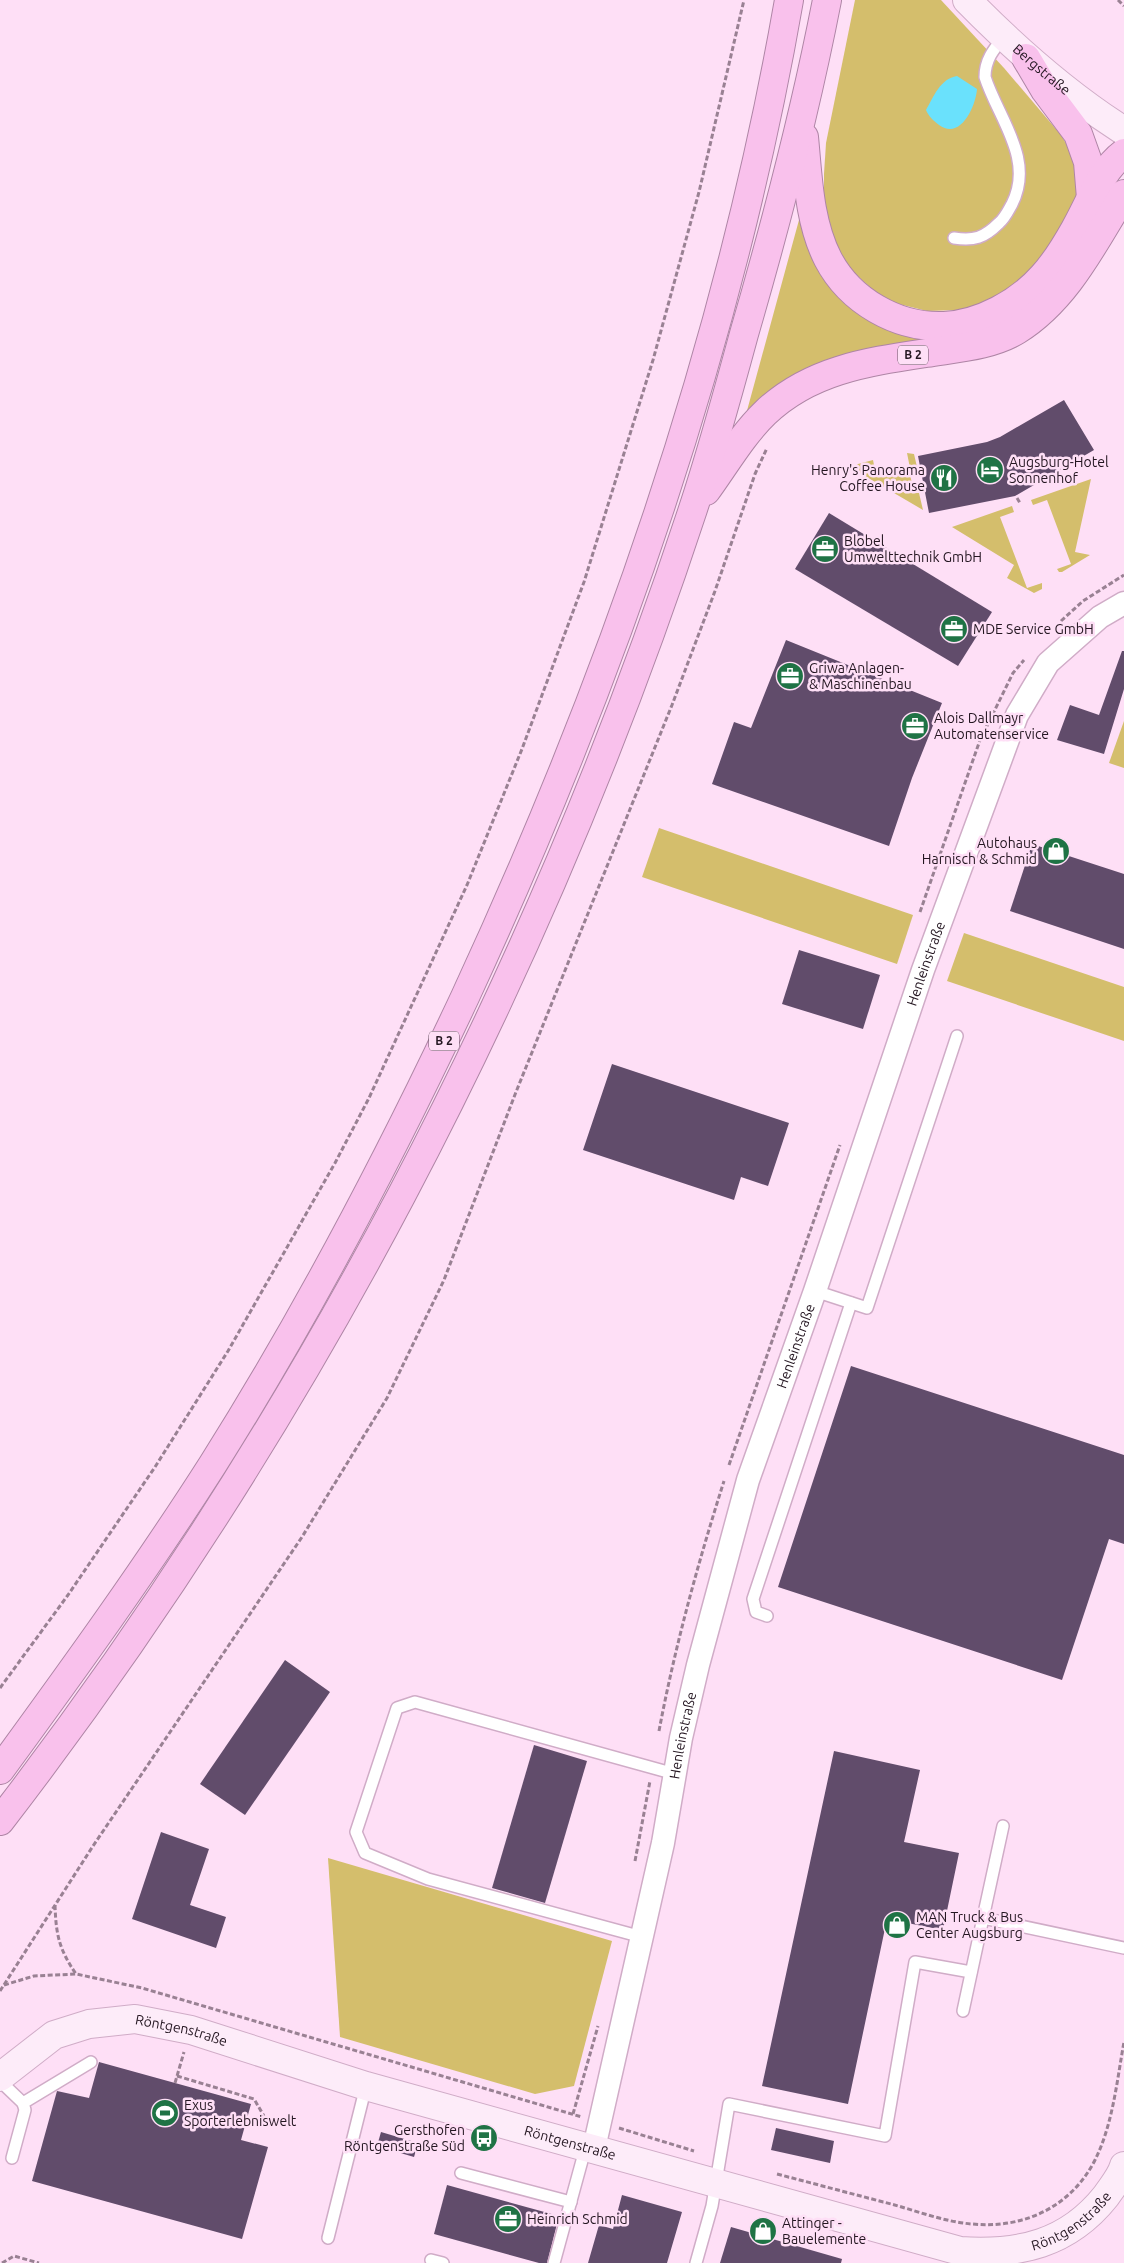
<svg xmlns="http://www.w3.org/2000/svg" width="1124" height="2263" font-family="Ubuntu,sans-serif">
  <rect width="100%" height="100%" fill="#fedff6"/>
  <g fill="#d4be6c">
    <polygon points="855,0 941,0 1004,68 1061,135 1077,162 1080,185 1072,211 1028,277 983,305 959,310 927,311 891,302 872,289 849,268 836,246 824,201 824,174 826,143"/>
    <polygon points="802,209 888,323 1038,304 745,418"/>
    <polygon points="907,453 914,454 917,467 909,470 914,493 919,493 923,510 853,469 858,464 873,460 876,475 910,468"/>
    <polygon points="1091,479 1075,552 1090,555 1062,572 1059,572 1057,569 1071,564 1047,500 1033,505 1031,500"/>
    <polygon points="1012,506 1014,512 1000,517 1027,588 1042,583 1042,589 1034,593 1007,578 1014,565 952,527"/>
    <polygon points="1124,721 1124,768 1109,763"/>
    <polygon points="659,828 913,915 897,964 642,877"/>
    <polygon points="964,933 1124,987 1124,1041 947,981"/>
    <polygon points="328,1858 612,1941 574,2086 535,2094 340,2037"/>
  </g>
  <path fill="#6ae1fc" d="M 957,76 L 977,89 C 976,105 961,141 939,125 C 933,120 929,117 926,110 C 934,96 940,79 957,76 Z"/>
  <g fill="#614c6b">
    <polygon points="1064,400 1094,450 1015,496 929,513 918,456 987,442 1000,437"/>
    <polygon points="829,513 992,612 958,666 795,569"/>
    <polygon points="786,640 942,703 912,778 889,846 712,784 734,722 751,728"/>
    <polygon points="1122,651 1124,651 1124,689 1104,754 1057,740 1070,705 1099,715"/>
    <polygon points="1032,844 1124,874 1124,949 1010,911"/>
    <polygon points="799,950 880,975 863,1029 782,1004"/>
    <polygon points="612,1064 789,1123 768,1186 741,1177 734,1200 583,1150"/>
    <polygon points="851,1366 1124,1455 1124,1544 1109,1539 1062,1680 778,1587"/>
    <polygon points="285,1660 330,1692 245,1815 200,1784"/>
    <polygon points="534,1745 587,1761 545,1903 492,1888"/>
    <polygon points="834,1751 920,1770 904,1842 959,1853 943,1930 887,1919 848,2104 762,2086"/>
    <polygon points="161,1832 209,1849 190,1905 226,1917 216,1948 132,1919"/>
    <polygon points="99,2062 251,2104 241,2140 268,2147 242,2239 32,2181 57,2091 89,2098"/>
    <polygon points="776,2128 834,2141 830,2163 771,2150"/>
    <polygon points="381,2132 418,2143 414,2157 377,2146"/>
    <polygon points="447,2185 559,2216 547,2263 539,2263 434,2234"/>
    <polygon points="622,2195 682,2212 667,2263 588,2263 599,2225 613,2229"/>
    <polygon points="731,2227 842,2259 841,2263 720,2263"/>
  </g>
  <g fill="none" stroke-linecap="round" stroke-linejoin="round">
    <g stroke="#d0acc7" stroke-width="14">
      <g id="lane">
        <path d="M 954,238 C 974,241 984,238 999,223 C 1005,218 1008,211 1012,204 C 1035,159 998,118 985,77 C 985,60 993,50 1004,37"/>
        <polyline points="815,1291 867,1308 957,1036"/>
        <polyline points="767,1616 756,1612 753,1599 851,1303"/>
        <polyline points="1003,1826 983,1918 1124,1948"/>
        <polyline points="642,1937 428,1879 365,1853 356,1832 397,1708 415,1702 675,1774"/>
        <polyline points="963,2011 983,1918"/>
        <polyline points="0,2081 23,2103"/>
        <polyline points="12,2158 25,2110 23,2103 91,2062"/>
        <polyline points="461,2173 571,2202"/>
        <polyline points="328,2238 366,2086"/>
        <polyline points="431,2260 443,2263"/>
        <polyline points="554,2263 586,2146"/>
        <polyline points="696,2263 712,2206 729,2104 885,2136 915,1962 971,1972"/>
      </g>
    </g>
    <g stroke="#d0acc7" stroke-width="25">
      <g id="street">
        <path id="s1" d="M 594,2148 L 663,1843 L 681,1738 L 698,1665 L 748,1480 L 815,1291 L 923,970 L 1017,715 L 1048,663 L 1100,617 L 1124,603"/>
      </g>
    </g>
    <g stroke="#d0acc7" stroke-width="30">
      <g id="secondary">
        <path id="s2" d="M 967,0 C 1015,49 1066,94 1124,131"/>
        <path id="s3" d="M 0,2077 L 54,2035 L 89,2024 L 135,2019 L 191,2030 L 366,2086 L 960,2251 C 1019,2255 1068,2244 1106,2196 C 1112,2187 1121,2177 1124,2166"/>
      </g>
    </g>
    <g stroke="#ae85a5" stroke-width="30">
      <g id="highway">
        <polyline points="1026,58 1045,90 1078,134 1088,162 1091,198"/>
        <path d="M 804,137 C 808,178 809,222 828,259 C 850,301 897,328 944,326 C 981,324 1019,303 1043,276 C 1056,262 1066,245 1075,229 C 1090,203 1100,171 1124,153"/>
        <path d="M 706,491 C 725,465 742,435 765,413 C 810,370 867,362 926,353 C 956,348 991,346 1017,330 C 1067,299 1094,242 1124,194"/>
        <path d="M 0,1770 C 73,1670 146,1569 213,1464 C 307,1315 390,1157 465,997 C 612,680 729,345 789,0"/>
        <path d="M 0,1821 C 303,1428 538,980 693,509 C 712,452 728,393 744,334 C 776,224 805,113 827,0"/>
      </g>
    </g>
    <g stroke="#998193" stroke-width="3" stroke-dasharray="5 2.5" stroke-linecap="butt">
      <polyline points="1118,0 1124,6"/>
      <polyline points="1017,498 1020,503"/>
      <polyline points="1061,621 1083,601 1124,575"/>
      <polyline points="920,912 980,740 1013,673 1024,660"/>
      <polyline points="729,1465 840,1145"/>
      <polyline points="0,1688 68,1595 155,1467 228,1351 335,1163 369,1098 467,885 522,749 584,582 653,360 699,192 744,0"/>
      <path d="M 659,1731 C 675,1646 698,1563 724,1481"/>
      <polyline points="635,1861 650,1781"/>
      <path d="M 55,1905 C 56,1935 59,1949 76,1974"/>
      <polyline points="4,1985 34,1976 76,1974 142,1988 582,2117"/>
      <polyline points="0,1991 93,1846 302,1537 387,1398 444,1280 516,1092 672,705 715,591 755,474 767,448"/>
      <polyline points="177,2076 254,2099 264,2116"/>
      <polyline points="175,2083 184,2052"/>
      <polyline points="573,2114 598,2026"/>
      <polyline points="619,2128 694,2151"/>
      <path d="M 777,2174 C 815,2184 853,2194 891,2204 C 917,2211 945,2222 972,2224 C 1024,2229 1071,2207 1095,2160 C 1113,2124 1117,2080 1124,2042"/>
      <polyline points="2,2263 14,2256 39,2263"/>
    </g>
    <use href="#lane" stroke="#fff" stroke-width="11"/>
    <use href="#street" stroke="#fff" stroke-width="22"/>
    <use href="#secondary" stroke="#fdecf9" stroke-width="28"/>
    <use href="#highway" stroke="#f9c1ec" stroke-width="28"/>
  </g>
  <defs>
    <g id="hotel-disc" transform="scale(1.4375)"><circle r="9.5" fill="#1f7345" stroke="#fedff6"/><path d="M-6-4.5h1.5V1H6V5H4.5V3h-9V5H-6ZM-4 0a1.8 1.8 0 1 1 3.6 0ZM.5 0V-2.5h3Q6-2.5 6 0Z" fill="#fff"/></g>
    <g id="restaurant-disc" transform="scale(1.4375)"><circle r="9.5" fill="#1f7345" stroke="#fedff6"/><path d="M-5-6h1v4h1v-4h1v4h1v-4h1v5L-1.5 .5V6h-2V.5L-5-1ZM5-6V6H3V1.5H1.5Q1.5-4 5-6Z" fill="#fff"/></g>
    <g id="office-disc" transform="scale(1.4375)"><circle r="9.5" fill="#1f7345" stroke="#fedff6"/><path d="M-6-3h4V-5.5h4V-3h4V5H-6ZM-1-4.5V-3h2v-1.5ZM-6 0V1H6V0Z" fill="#fff"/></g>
    <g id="shop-disc" transform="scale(1.4375)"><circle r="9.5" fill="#1f7345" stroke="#fedff6"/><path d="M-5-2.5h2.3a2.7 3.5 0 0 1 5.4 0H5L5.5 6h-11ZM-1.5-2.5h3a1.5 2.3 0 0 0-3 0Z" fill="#fff"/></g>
    <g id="stadium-disc" transform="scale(1.4375)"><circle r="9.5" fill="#1f7345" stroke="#fedff6"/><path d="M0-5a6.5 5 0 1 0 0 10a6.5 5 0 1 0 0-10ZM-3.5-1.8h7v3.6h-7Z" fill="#fff"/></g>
    <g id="bus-disc" transform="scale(1.4375)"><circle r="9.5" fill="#1f7345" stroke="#fedff6"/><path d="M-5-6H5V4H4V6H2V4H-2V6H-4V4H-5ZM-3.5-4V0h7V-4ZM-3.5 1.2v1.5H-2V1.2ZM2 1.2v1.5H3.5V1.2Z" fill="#fff"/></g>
  </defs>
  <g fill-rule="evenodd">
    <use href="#hotel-disc" x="990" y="470"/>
    <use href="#restaurant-disc" x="944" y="478"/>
    <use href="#office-disc" x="825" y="549"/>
    <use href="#office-disc" x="954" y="629"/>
    <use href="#office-disc" x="790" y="676"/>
    <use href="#office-disc" x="915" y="726"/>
    <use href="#shop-disc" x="1056" y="851"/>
    <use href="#shop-disc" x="897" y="1925"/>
    <use href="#stadium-disc" x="165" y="2113"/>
    <use href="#bus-disc" x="484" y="2138"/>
    <use href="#office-disc" x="508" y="2219"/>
    <use href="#shop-disc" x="763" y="2231"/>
  </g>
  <g text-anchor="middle" stroke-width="5" stroke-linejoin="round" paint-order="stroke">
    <g fill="#fedff6" stroke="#655261" stroke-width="1">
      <rect x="898" y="345.5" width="30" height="19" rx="4"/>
      <rect x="429" y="1031.5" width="30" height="19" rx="4"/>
    </g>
    <g font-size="12" font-weight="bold" fill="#241621">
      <text x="913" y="359">B 2</text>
      <text x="444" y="1045">B 2</text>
    </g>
    <g font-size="14" fill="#241621" stroke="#fedff6">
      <text dy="5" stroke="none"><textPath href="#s2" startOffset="102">Bergstraße</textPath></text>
      <text dy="5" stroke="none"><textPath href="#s1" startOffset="1232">Henleinstraße</textPath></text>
      <text dy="5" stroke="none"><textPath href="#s1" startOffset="828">Henleinstraße</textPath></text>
      <text dy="5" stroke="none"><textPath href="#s1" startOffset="422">Henleinstraße</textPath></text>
      <text dy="5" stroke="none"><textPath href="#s3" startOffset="199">Röntgenstraße</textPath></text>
      <text dy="5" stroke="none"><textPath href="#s3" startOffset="604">Röntgenstraße</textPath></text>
      <text dy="5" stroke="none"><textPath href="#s3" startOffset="1128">Röntgenstraße</textPath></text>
    </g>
    <g font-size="14" fill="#241621" stroke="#fedff6" text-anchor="start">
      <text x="1009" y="467">Augsburg-Hotel<tspan x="1009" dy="16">Sonnenhof</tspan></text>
      <text x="925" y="475" text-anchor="end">Henry's Panorama<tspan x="925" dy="16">Coffee House</tspan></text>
      <text x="844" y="546">Blobel<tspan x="844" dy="16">Umwelttechnik GmbH</tspan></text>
      <text x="973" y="634">MDE Service GmbH</text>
      <text x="809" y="673">Griwa Anlagen-<tspan x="809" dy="16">&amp; Maschinenbau</tspan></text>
      <text x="934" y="723">Alois Dallmayr<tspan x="934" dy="16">Automatenservice</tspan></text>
      <text x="1037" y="848" text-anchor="end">Autohaus<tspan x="1037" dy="16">Harnisch &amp; Schmid</tspan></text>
      <text x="916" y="1922">MAN Truck &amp; Bus<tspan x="916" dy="16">Center Augsburg</tspan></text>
      <text x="184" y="2110">Exus<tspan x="184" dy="16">Sporterlebniswelt</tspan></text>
      <text x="465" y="2135" text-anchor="end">Gersthofen<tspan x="465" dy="16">Röntgenstraße Süd</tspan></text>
      <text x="527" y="2224">Heinrich Schmid</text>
      <text x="782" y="2228">Attinger -<tspan x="782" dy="16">Bauelemente</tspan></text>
    </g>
  </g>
</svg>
